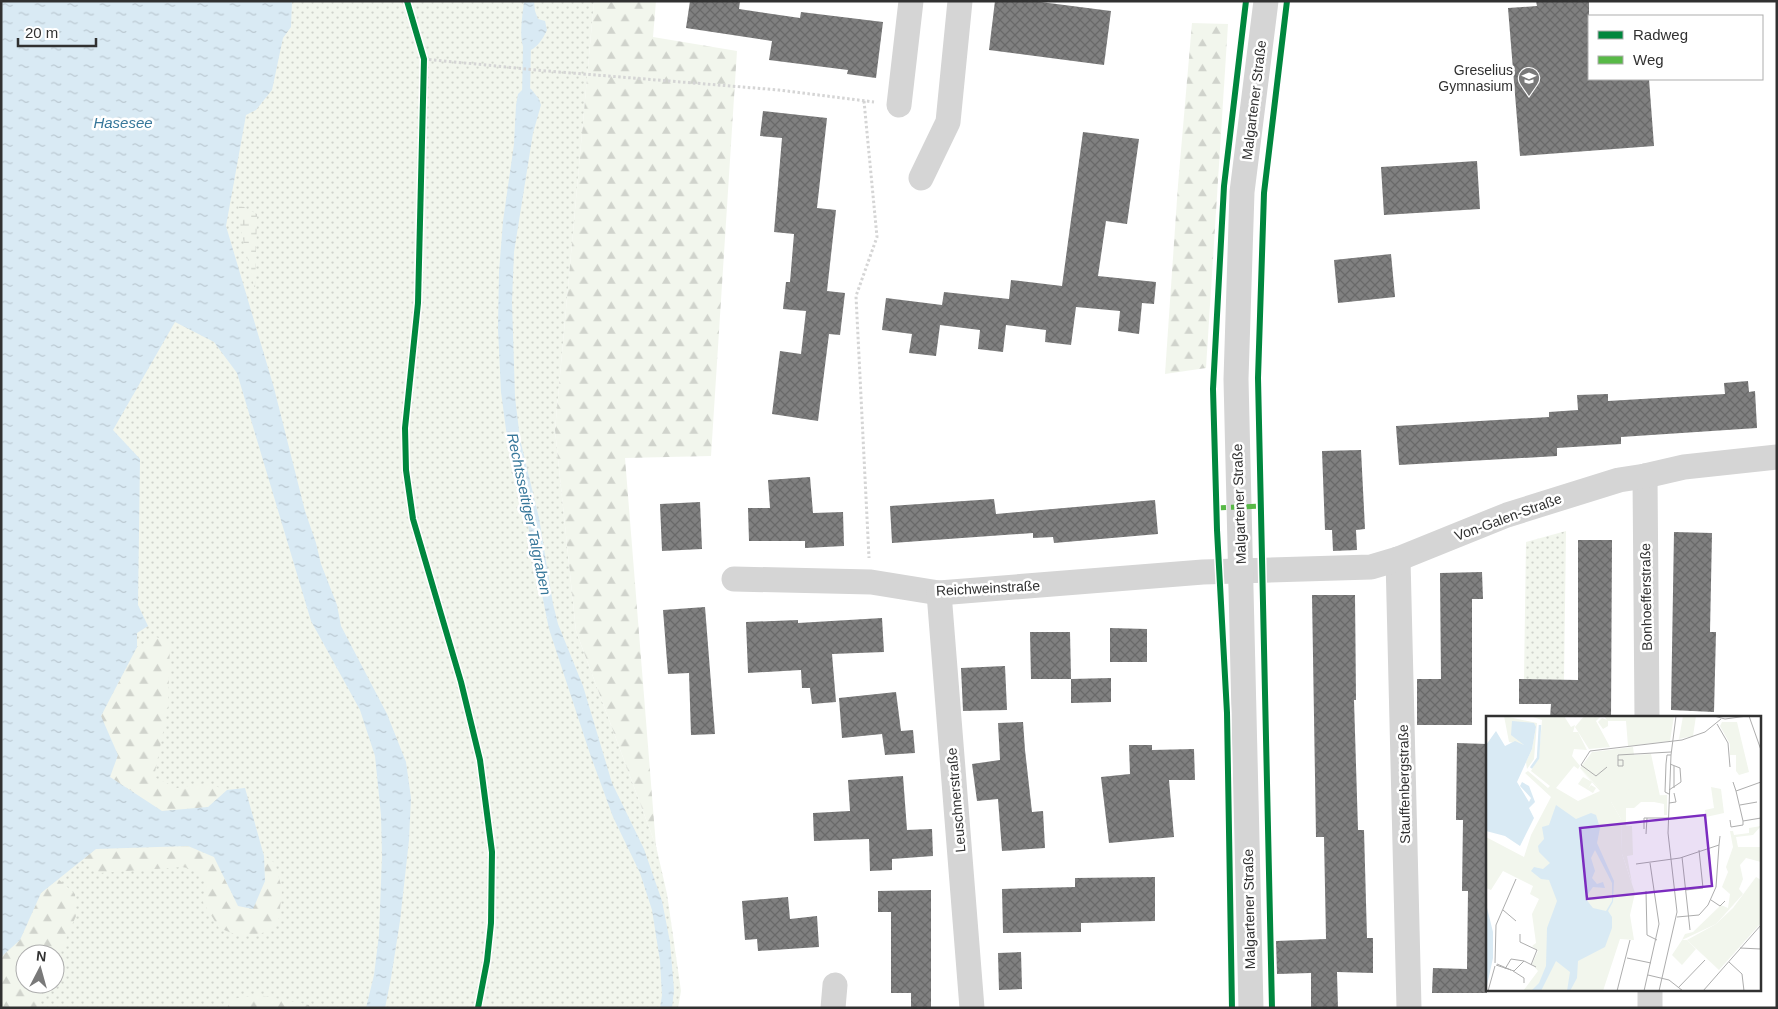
<svg xmlns="http://www.w3.org/2000/svg" width="1778" height="1009" font-family="Helvetica,sans-serif">
  <defs>
    <pattern id="green-dots" width="8" height="8" patternUnits="userSpaceOnUse" patternTransform="scale(1.25)"><rect width="8" height="8" fill="#f2f6ed"/><path d="M2 2h.1M6 6h.1" fill="none" stroke="#d0d3cc" stroke-width="1.8" stroke-linecap="round"/></pattern>
    <pattern id="forest-firs" width="22" height="20" patternUnits="userSpaceOnUse" patternTransform="scale(1.25)"><rect width="22" height="20" fill="#f2f6ed"/><path d="M5 1l3.5 6h-7zM16 11l3.5 6h-7z" fill="#d0d3cc"/></pattern>
    <pattern id="wetland-marsh" width="20" height="14" patternUnits="userSpaceOnUse" patternTransform="scale(1.25)"><rect width="20" height="14" fill="#f2f6ed"/><path d="M1 5h8M5 5V1M11 12h8M15 12V8" fill="none" stroke="#d0d3cc"/></pattern>
    <pattern id="water-ripples" width="26" height="14" patternUnits="userSpaceOnUse" patternTransform="scale(1.25)"><rect width="26" height="14" fill="#d9eaf4"/><path d="M2 4q2-2 4 0t4 0M15 11q2-2 4 0t4 0" fill="none" stroke="#bbc9d2"/></pattern>
    <pattern id="building-cross-hatch" width="8" height="8" patternUnits="userSpaceOnUse" patternTransform="scale(1.25)"><rect width="8" height="8" fill="#808080"/><path d="M0 0l8 8M0 8l8-8" fill="none" stroke="#696969"/></pattern>
  </defs>
  <rect width="100%" height="100%" fill="#fff"/>
  <g fill="url(#green-dots)" fill-rule="evenodd">
    <path d="M 1,1 L 594,1 L 555,430 L 576,631 L 656,846 L 667,894 L 681,991 L 678,1008 L 1,1008 ZM 25,954 L 55,954 L 55,984 L 25,984 Z"/>
    <polygon points="1566,531 1564,680 1524,679 1526,542"/>
  </g>
  <g fill="url(#forest-firs)">
    <polygon points="594,1 656,1 653,37 737,51 711,456 625,458 656,846 576,631 555,430"/>
    <polygon points="1192,23 1228,24 1206,368 1165,374 1178,185"/>
    <polygon points="156,637 170,642 168,708 154,777 177,788 206,783 227,790 209,807 162,811 110,777 101,716 137,647"/>
    <polygon points="188,846 214,857 238,906 265,882 264,856 275,863 282,889 279,918 267,932 242,937 219,928 203,902 207,883 198,870 182,867 100,873 82,860 96,849"/>
    <polygon points="58,879 75,894 76,916 55,964 55,954 25,954 25,984 38,984 41,1004 43,1008 1,1008 1,957 20,940 41,893"/>
    <polygon points="259,995 309,1005 310,1008 227,1008 232,999"/>
  </g>
  <polygon fill="url(#wetland-marsh)" points="238,204 257,214 255,290 241,230"/>
  <g fill="url(#water-ripples)">
    <polygon points="1,1 292,1 291,27 283,38 272,90 256,110 246,115 226,226 274,388 305,511 316,543 321,564 337,605 341,626 387,714 406,762 411,798 409,840 400,921 391,978 385,1008 366,1008 374,975 379,935 382,856 381,815 375,756 360,710 311,621 237,373 214,342 175,322 113,430 140,459 138,605 148,626 137,633 137,647 101,716 118,755 110,777 162,811 208,807 227,790 245,788 264,856 265,881 253,909 238,906 214,857 188,846 96,849 41,893 20,940 1,957"/>
    <path d="M 524,1 L 534,1 L 535,11 L 538,19 L 545,21 L 547,30 C 543,39 537,48 527,52 C 517,45 523,13 524,1 Z"/>
    <polygon points="527,87 531,89 539,99 541,105 533,133 514,252 512,302 515,397 520,439 539,518 553,604 558,624 583,686 612,783 644,849 662,901 670,942 674,990 672,1008 660,1008 662,995 660,961 652,910 640,873 613,817 590,754 549,629 529,530 507,437 501,392 498,329 499,272 503,221 514,144 516,105 518,94 523,89"/>
  </g>
  <g fill="none" stroke-linecap="round" stroke-linejoin="round">
    <polyline stroke="#d9eaf4" stroke-width="8" points="526,96 527,43"/>
  </g>
  <g fill="url(#building-cross-hatch)">
    <polygon points="690,1 740,1 739,9 800,18 801,12 883,22 876,78 847,74 848,70 769,60 772,41 686,28"/>
    <polygon points="995,1 1033,1 1111,11 1104,65 989,50"/>
    <polygon points="1536,1 1589,1 1589,79 1649,79 1654,146 1520,156 1508,8 1537,6"/>
    <polygon points="763,111 827,118 817,208 836,210 827,291 845,293 840,335 829,334 818,421 772,414 780,351 801,354 806,311 783,309 786,282 790,282 794,234 774,232 782,138 760,136"/>
    <polygon points="1083,132 1139,139 1127,224 1106,221 1098,276 1156,282 1154,304 1142,303 1139,334 1118,331 1120,311 1076,307 1071,345 1045,342 1046,330 1006,325 1003,352 978,349 980,330 940,325 936,356 909,353 912,334 882,330 886,298 942,305 944,292 1009,299 1011,280 1062,286"/>
    <polygon points="1477,161 1480,209 1384,215 1381,167"/>
    <polygon points="1391,254 1395,297 1338,303 1334,260"/>
    <polygon points="1748,381 1749,392 1755,391 1757,428 1621,437 1621,444 1557,448 1557,456 1399,465 1396,426 1549,417 1549,412 1578,410 1577,395 1608,394 1608,401 1725,394 1724,383"/>
    <polygon points="1361,450 1365,529 1356,530 1357,550 1333,551 1332,530 1325,530 1322,451"/>
    <polygon points="810,477 813,513 843,512 844,546 805,548 805,541 749,541 748,508 770,508 768,480"/>
    <polygon points="994,499 996,514 1155,500 1158,534 1054,543 1053,537 1033,538 1033,533 892,543 890,506"/>
    <polygon points="700,502 702,549 662,551 660,504"/>
    <polygon points="1674,532 1712,533 1710,632 1716,632 1714,712 1671,710"/>
    <polygon points="1578,540 1612,540 1611,718 1550,718 1551,704 1519,704 1519,679 1578,680"/>
    <polygon points="1482,572 1483,599 1472,599 1472,725 1417,725 1417,679 1441,679 1440,573"/>
    <polygon points="1312,595 1355,595 1356,700 1354,700 1358,830 1364,830 1367,938 1373,938 1373,973 1337,972 1338,1008 1311,1008 1311,973 1277,974 1276,941 1326,939 1324,837 1316,837"/>
    <polygon points="705,607 715,734 691,735 689,673 668,674 663,610"/>
    <polygon points="882,618 884,652 832,654 836,702 812,704 810,688 802,688 801,670 748,673 746,622 798,620 798,623"/>
    <polygon points="1110,628 1147,629 1147,662 1110,662"/>
    <polygon points="1030,632 1070,632 1071,679 1031,679"/>
    <polygon points="1005,666 1007,710 963,711 961,668"/>
    <polygon points="1111,678 1111,702 1071,703 1071,679"/>
    <polygon points="896,692 901,731 913,730 915,753 885,755 882,734 842,738 839,698"/>
    <polygon points="1023,722 1025,750 1032,812 1043,811 1045,848 1002,851 998,799 977,801 972,764 1000,760 998,723"/>
    <polygon points="1457,743 1487,744 1487,993 1432,993 1433,968 1467,969 1468,891 1462,891 1463,820 1456,820"/>
    <polygon points="1129,745 1152,745 1152,750 1194,749 1195,780 1169,780 1174,837 1109,843 1101,777 1130,774"/>
    <polygon points="903,776 907,830 932,829 933,856 892,859 892,870 870,871 869,839 814,841 813,813 850,811 848,780"/>
    <polygon points="1155,877 1155,921 1081,923 1081,932 1003,933 1002,889 1075,887 1075,878"/>
    <polygon points="931,890 931,1008 911,1008 911,993 891,993 891,912 878,912 878,891"/>
    <polygon points="788,897 790,919 817,916 819,947 758,951 757,939 745,940 742,901"/>
    <polygon points="1021,952 1022,989 999,990 998,953"/>
  </g>
  <g fill="none" stroke-linecap="round" stroke-linejoin="round">
    <g stroke="#d5d5d5" stroke-width="3" stroke-dasharray="2.5 2.5" stroke-linecap="butt">
      <polyline points="424,59 547,71 779,90 874,102"/>
      <polyline points="864,101 877,237 856,296 869,558"/>
    </g>
    <g stroke="#d5d5d5" stroke-width="25">
      <polyline points="899,105 911,1"/>
      <polyline points="921,178 948,122 960,1"/>
      <polyline points="1645,476 1647,718"/>
      <polyline points="1398,559 1409,1008"/>
      <polyline points="734,579 871,582 939,593 1203,572 1371,567 1398,559 1507,515 1619,480 1645,476 1684,467 1777,457"/>
      <polyline points="939,593 972,1008"/>
      <polyline points="1650,990 1650,1008"/>
      <polyline points="833,1008 835,985"/>
      <polyline points="1251,1008 1236,379 1242,192 1266,1"/>
    </g>
    <polyline stroke="#58b947" stroke-width="5" stroke-dasharray="10 5" stroke-linecap="butt" points="1216,508 1261,506"/>
    <g stroke="#fff" stroke-width="9">
      <g id="cycleway">
        <polyline points="407,1 424,59 418,303 405,428 406,470 413,519 461,682 480,760 492,852 491,923 487,961 478,1008"/>
        <polyline points="1232,1008 1227,713 1217,530 1213,389 1224,186 1246,1"/>
        <polyline points="1272,1008 1258,378 1264,193 1287,1"/>
      </g>
    </g>
    <use href="#cycleway" stroke="#00873e" stroke-width="6"/>
  </g>
  <defs>
    <g id="school-pin" transform="scale(1.125)"><path d="M0 17L-7.5 6A9.5 9.5 0 1 1 7.5 6Z" fill="#797979" stroke="#fff"/><path d="M0-5L7-2L0 1L-7-2ZM-4 1L0 2.5L4 1V4Q0 6-4 4Z" fill="#fff"/></g>
  </defs>
  <g fill-rule="evenodd">
    <use href="#school-pin" x="1529" y="78"/>
  </g>
  <g text-anchor="middle" stroke-width="5" stroke-linejoin="round" paint-order="stroke">
    <g font-size="14" fill="#313131" stroke="#fff" text-anchor="end">
      <text x="1513" y="75">Greselius<tspan x="1513" dy="16">Gymnasium</tspan></text>
    </g>
    <g font-size="14" fill="#313131" stroke="#fff">
      <text transform="translate(1254 100) rotate(-83)" y="5">Malgartener Straße</text>
      <text transform="translate(1239 504) rotate(-92)" y="5">Malgartener Straße</text>
      <text transform="translate(1508 517) rotate(-20)" y="5">Von-Galen-Straße</text>
      <text transform="translate(988 588) rotate(-3)" y="5">Reichweinstraße</text>
      <text transform="translate(1646 597) rotate(-91)" y="5">Bonhoefferstraße</text>
      <text transform="translate(1404 784) rotate(-91)" y="5">Stauffenbergstraße</text>
      <text transform="translate(956 800) rotate(-95)" y="5">Leuschnerstraße</text>
      <text transform="translate(1249 909) rotate(-91)" y="5">Malgartener Straße</text>
    </g>
    <g font-size="15" font-style="italic" fill="#37779a" stroke="#fff">
      <text x="123" y="128">Hasesee</text>
      <text transform="translate(529 514) rotate(78)" y="5">Rechtsseitiger Talgraben</text>
    </g>
  </g>
  <g transform="translate(1486 716)">
    <rect width="275" height="275" fill="#fff"/>
    <path d="M 18,0 L 51,7 L 48,43 L 41,53 L 40,46 L 46,33 L 50,11 L 29,20 L 38,29 L 23,26 ZM 44,0 L 78,0 L 85,11 L 89,9 L 87,16 L 92,16 L 101,34 L 88,33 L 86,40 L 94,50 L 92,53 L 88,50 L 70,72 L 92,85 L 114,75 L 94,53 L 115,74 L 94,52 L 106,36 L 147,31 L 148,39 L 165,38 L 174,80 L 153,80 L 153,73 L 125,86 L 135,103 L 136,138 L 149,177 L 144,199 L 148,224 L 134,223 L 117,275 L 37,275 L 52,255 L 46,248 L 52,235 L 46,230 L 50,227 L 46,198 L 53,183 L 44,178 L 47,170 L 17,155 L 5,174 L 0,172 L 0,121 L 38,141 L 45,119 L 65,81 L 39,57 L 42,55 L 62,72 L 64,70 L 45,55 L 53,40 L 56,4 ZM 98,0 L 115,0 L 110,5 L 124,31 L 103,33 L 89,11 ZM 118,0 L 188,0 L 184,25 L 142,30 L 140,5 L 122,5 L 122,10 L 117,13 L 112,6 L 116,2 L 121,4 ZM 236,6 L 251,6 L 263,56 L 253,59 L 250,55 L 250,39 L 244,39 L 244,28 L 234,10 ZM 275,110 L 267,119 L 250,121 L 252,131 L 247,131 L 244,115 L 247,115 L 248,119 L 263,117 L 263,112 ZM 196,224 L 201,224 L 210,233 L 196,249 L 186,239 Z" fill="#f2f6ed"/>
    <path d="M 131,68 L 140,78 L 143,73 L 153,73 L 153,80 L 181,79 L 181,99 L 178,99 L 178,88 L 168,86 L 155,86 L 148,92 L 140,92 L 140,110 L 146,110 L 147,139 L 141,140 L 146,167 L 136,138 L 135,103 L 125,86 L 125,75 ZM 247,131 L 275,131 L 275,146 L 260,142 L 254,149 L 257,163 L 253,173 L 257,178 L 230,208 L 196,224 L 199,218 L 207,216 L 235,189 L 242,192 L 244,178 L 236,171 L 242,156 L 240,151 ZM 104,174 L 104,183 L 110,189 L 117,181 L 126,185 L 121,195 L 107,192 L 99,182 Z" fill="#f2f6ed"/>
    <path d="M 197,0 L 210,0 L 207,20 L 193,23 ZM 97,61 L 106,66 L 102,73 L 105,69 L 110,72 L 107,77 L 92,68 ZM 225,71 L 235,73 L 238,97 L 220,101 L 219,94 L 228,92 ZM 270,161 L 275,164 L 275,207 L 233,254 L 201,224 L 230,208 L 247,192 ZM 201,227 L 208,234 L 196,246 L 189,240 Z" fill="#f2f6ed"/>
    <path d="M 26,5 L 48,7 L 50,11 L 46,33 L 31,66 L 43,86 L 45,82 L 34,70 L 36,66 L 43,70 L 49,86 L 43,92 L 48,102 L 34,130 L 19,120 L 0,115 L 0,29 L 10,15 L 19,30 L 29,25 L 38,29 L 25,19 ZM 70,89 L 90,103 L 105,97 L 110,99 L 114,112 L 111,127 L 128,165 L 127,186 L 122,195 L 126,201 L 126,212 L 119,231 L 92,245 L 91,262 L 84,275 L 81,275 L 84,256 L 70,245 L 55,275 L 45,275 L 53,267 L 60,250 L 61,212 L 71,185 L 63,164 L 55,163 L 45,155 L 48,151 L 57,153 L 64,147 L 53,136 L 52,130 L 58,123 L 56,111 L 63,109 ZM 109,134 L 126,167 L 126,185 L 120,195 L 107,192 L 99,182 L 107,171 L 119,172 L 117,166 L 111,168 L 106,162 L 109,155 L 105,142 ZM 0,188 L 7,216 L 7,242 L 0,274 Z" fill="#d9eaf4" fill-rule="evenodd"/>
    <path fill="none" stroke="#d9eaf4" stroke-width="2.5" d="M 45,52 L 52,42 L 54,9"/>
    <path fill="none" stroke="#adadad" stroke-width="1" d="M 228,0 L 239,3 L 261,0M 263,0 L 275,34M 231,8 L 242,27 L 244,51M 132,44 L 137,44 L 137,50 L 132,50 L 132,39 L 185,36M 121,51 L 110,60 L 95,49 L 104,35 L 196,24 L 219,16 L 235,3M 247,66 L 250,75 L 275,66M 188,72 L 188,50M 183,74 L 195,66 L 194,52 L 184,48M 250,75 L 257,105 L 275,102M 183,78 L 179,76 L 180,48 L 181,39 L 185,39M 183,87 L 190,86 L 188,77M 254,89 L 271,86M 244,104 L 245,111 L 257,109 L 257,105M 158,113 L 158,102 L 183,102M 160,118 L 161,102M 196,141 L 204,214M 150,148 L 194,142 L 233,129 L 234,120M 200,174 L 217,172 L 213,134M 160,175 L 161,219 L 171,224M 225,184 L 234,190 L 239,185M 17,194 L 30,205M 191,201 L 213,199 L 222,189 L 230,171 L 233,129M 34,218 L 34,226 L 51,234 L 45,249M 254,232 L 275,233M 141,242 L 165,247M 243,246 L 256,258 L 258,275M 9,247 L 10,209 L 30,163M 11,248 L 25,254M 10,249 L 28,255 L 38,245 L 50,251M 19,253 L 25,243 L 38,245M 27,255 L 38,262 L 38,267M 162,259 L 183,264 L 197,275M 192,272 L 219,244M 2,275 L 9,250M 131,275 L 144,224M 158,275 L 173,208 L 164,147M 173,275 L 191,196 L 182,117 L 185,39 L 190,0M 217,275 L 275,209"/>
    <path fill="#7b2cbf" fill-opacity="0.15" stroke="#7b2cbf" stroke-width="2.5" d="M 219,99 L 226,170 L 101,183 L 94,112 Z"/>
    <rect width="275" height="275" fill="none" stroke="#313131" stroke-width="2.5"/>
  </g>
  <rect width="1778" height="1009" fill="none" stroke="#313131" stroke-width="5"/>
  <rect x="1588" y="15" width="175" height="65" fill="#ffffff" stroke="#adadad"/>
  <rect x="1598" y="31" width="25" height="8" fill="#00873e" stroke="#adadad"/>
  <text x="1633" y="40" font-size="15" fill="#313131">Radweg</text>
  <rect x="1598" y="56" width="25" height="8" fill="#58b947" stroke="#adadad"/>
  <text x="1633" y="65" font-size="15" fill="#313131">Weg</text>
  <g transform="translate(40 969) rotate(6)"><circle r="24" fill="#ffffff" stroke="#adadad"/>
  <path d="M0-4L9 19L0 12L-9 19Z" fill="#797979"/>
  <text y="-8" font-size="14" font-weight="bold" text-anchor="middle" fill="#313131">N</text>
  </g>
  <path d="M18 38v8h78v-8" fill="none" stroke="#313131" stroke-width="2.5"/>
  <text x="25" y="38" font-size="15" fill="#313131" stroke="#ffffff" stroke-width="4" paint-order="stroke">20 m</text>
</svg>
